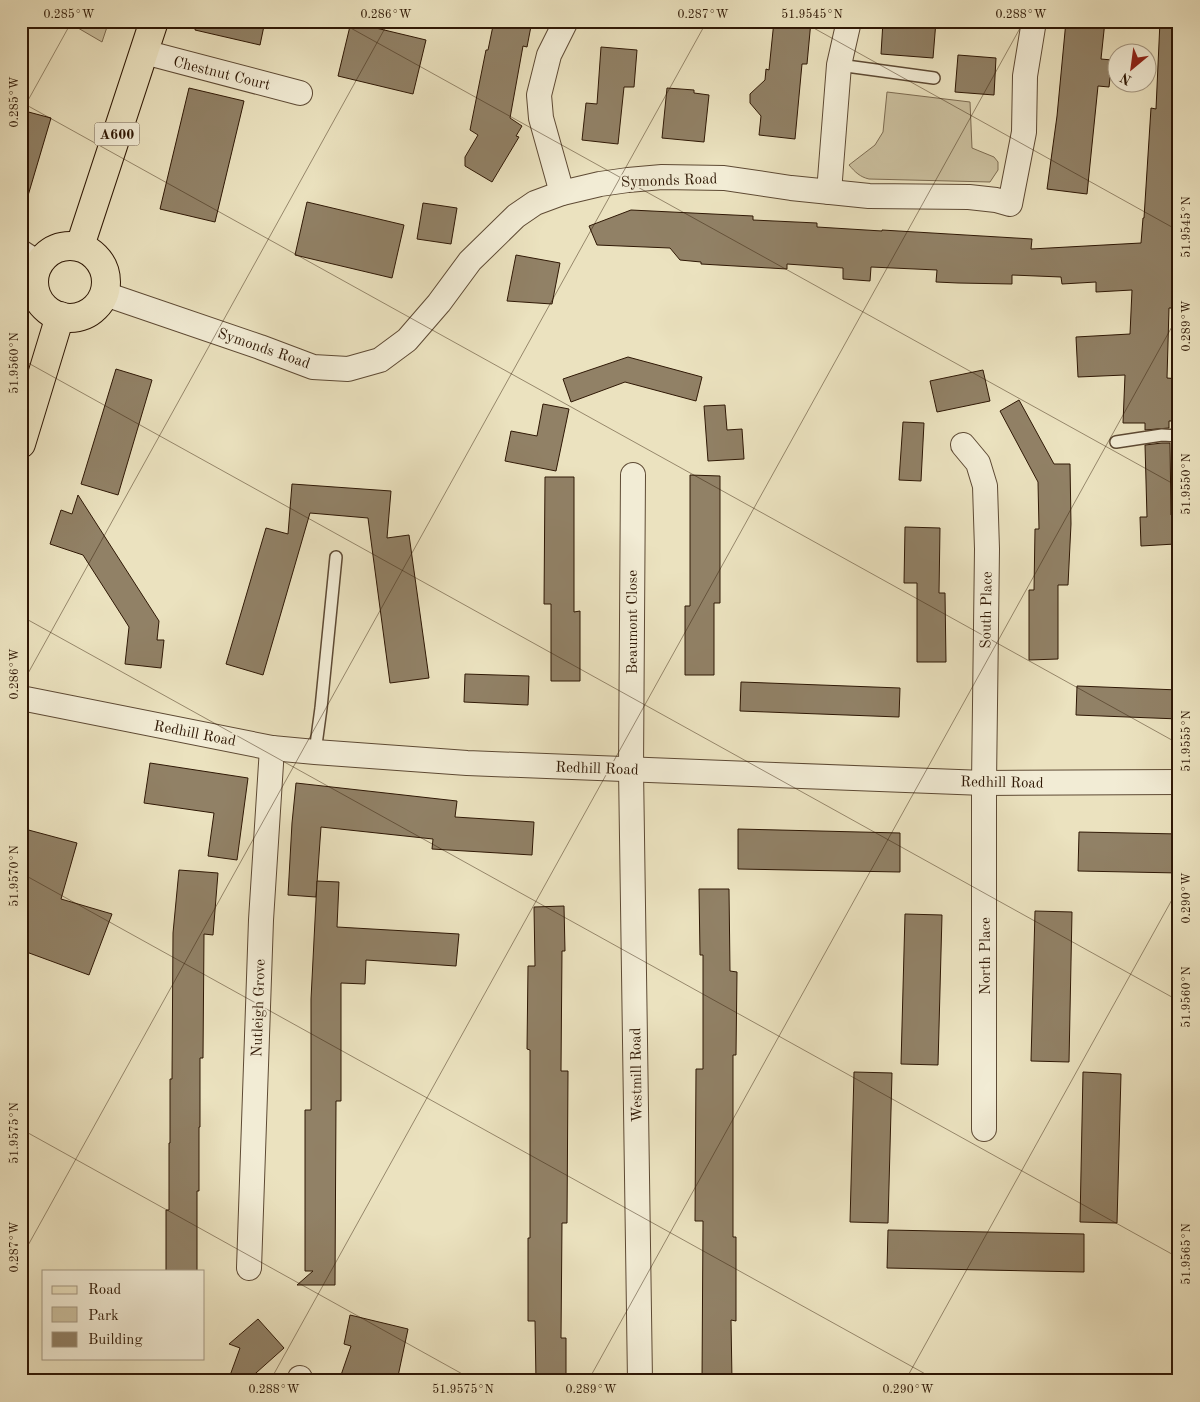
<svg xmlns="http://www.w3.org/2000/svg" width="1200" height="1402" font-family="'Old Standard TT',serif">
  <rect width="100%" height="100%" fill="#ebe2bf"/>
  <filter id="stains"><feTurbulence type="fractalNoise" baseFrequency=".004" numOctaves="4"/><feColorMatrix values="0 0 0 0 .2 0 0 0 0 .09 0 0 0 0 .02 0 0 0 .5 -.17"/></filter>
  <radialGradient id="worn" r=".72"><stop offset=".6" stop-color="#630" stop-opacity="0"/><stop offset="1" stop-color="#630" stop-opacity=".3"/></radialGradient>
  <g fill="#cbc09f" stroke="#7d6c52">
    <polygon points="66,21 109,21 102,42"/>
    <path d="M 887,92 L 970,102 L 972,148 L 994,157 L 998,162 L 998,170 L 990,182 L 869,179 C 860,177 855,172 849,165 L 875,145 L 883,132 Z"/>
  </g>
  <g fill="#918166" stroke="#2f1805">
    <polygon points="196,21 265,21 260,45 195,30"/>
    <polygon points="494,21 532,21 527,47 523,46 510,118 522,126 516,136 519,137 492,182 465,166 465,157 478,135 470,130 486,50 488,50"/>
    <polygon points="774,21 811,21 807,64 802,64 795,139 759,135 761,116 750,103 750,94 765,80 766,69 769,70"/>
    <polygon points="883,21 936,21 933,58 881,54"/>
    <polygon points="1066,21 1105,21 1101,59 1112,60 1109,87 1098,86 1087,194 1047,189 1057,116"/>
    <polygon points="1160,21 1179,21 1179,272 1177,271 1176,308 1169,308 1167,378 1179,379 1179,421 1169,421 1169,428 1145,430 1145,423 1123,423 1125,375 1078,377 1076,337 1130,334 1132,290 1096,292 1096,282 1062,284 1061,277 1012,275 1012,284 958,283 936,282 937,270 871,267 870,281 843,279 843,268 787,264 787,269 701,264 701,262 680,260 670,248 597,245 589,226 631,210 753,216 753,220 817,223 817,227 882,231 882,230 1032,239 1031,249 1141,243 1143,218 1144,218 1151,108 1156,109"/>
    <polygon points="351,22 426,40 413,94 338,76"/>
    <polygon points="601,47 637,50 634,87 624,87 618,144 582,140 586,103 597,104"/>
    <polygon points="958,55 996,58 994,95 955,92"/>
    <polygon points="189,88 244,101 215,222 160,209"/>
    <polygon points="667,88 694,90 694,93 709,95 704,142 662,138"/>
    <polygon points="21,110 51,118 27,199 21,198"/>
    <polygon points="307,202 404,225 392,278 295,255"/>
    <polygon points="423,203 457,208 451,244 417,239"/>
    <polygon points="516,255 560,263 552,304 507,301"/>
    <polygon points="628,357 702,377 696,401 625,382 571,402 563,379"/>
    <polygon points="116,369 152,380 118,495 81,484"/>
    <polygon points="983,370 990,401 937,412 930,381"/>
    <polygon points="1019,400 1054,464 1070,464 1071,524 1068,585 1058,585 1058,659 1029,660 1029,590 1034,590 1035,529 1039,529 1038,482 1000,411"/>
    <polygon points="543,404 569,409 556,471 505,461 511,431 537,436"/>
    <polygon points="725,405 727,430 742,429 744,459 708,461 704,406"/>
    <polygon points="903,422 924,423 921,481 899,480"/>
    <polygon points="1162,443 1170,443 1171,515 1173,515 1175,544 1141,546 1140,517 1147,517 1145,445"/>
    <polygon points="690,475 720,476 720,603 714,603 714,675 685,675 685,606 690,606"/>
    <polygon points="545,477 574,477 574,612 580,611 580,681 551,681 551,604 544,604"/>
    <polygon points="292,484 391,491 387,538 409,535 429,678 390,683 368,518 310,513 263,675 226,664 266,528 288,534"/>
    <polygon points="78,495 159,621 157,640 164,640 161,668 125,664 129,627 124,619 83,555 50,544 61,510 72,514"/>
    <polygon points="905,527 940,528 939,593 945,593 946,662 917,662 917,583 904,583"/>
    <polygon points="465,674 529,676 528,705 464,702"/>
    <polygon points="741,682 900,688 899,717 740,711"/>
    <polygon points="1077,686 1179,690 1179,719 1076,715"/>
    <polygon points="150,763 248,778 237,860 208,856 214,813 144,803"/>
    <polygon points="296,783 457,801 455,817 534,822 532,855 432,849 433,839 321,827 316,897 288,895 292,823"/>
    <polygon points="21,828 77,843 61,899 112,914 89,975 21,950"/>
    <polygon points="738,829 900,833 900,872 738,869"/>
    <polygon points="1079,832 1179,834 1179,873 1078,871"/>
    <polygon points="179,870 218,873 213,935 204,934 203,1058 200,1058 200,1127 199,1127 199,1191 197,1191 197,1271 166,1271 166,1210 169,1210 169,1143 170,1143 170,1079 172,1079 173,933"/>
    <polygon points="317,881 339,882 337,927 459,934 456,966 366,960 365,984 341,983 341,1101 336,1101 335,1285 297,1285 313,1271 305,1271 305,1110 311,1110 311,999"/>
    <polygon points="699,889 729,889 730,971 737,972 736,1055 733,1055 733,1237 736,1237 736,1321 731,1320 732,1381 702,1381 703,1221 695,1221 696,1069 703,1069 703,955 700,955"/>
    <polygon points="564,906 565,951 562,951 561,1071 568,1071 567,1223 562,1223 561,1338 566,1338 566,1381 536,1381 535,1321 528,1321 528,1238 530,1238 530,1050 527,1049 528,966 535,966 534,907"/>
    <polygon points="1035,911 1072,912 1069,1062 1031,1061"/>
    <polygon points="905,914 942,915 938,1065 901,1064"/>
    <polygon points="854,1072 892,1073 888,1223 850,1222"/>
    <polygon points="1083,1072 1121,1074 1117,1223 1080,1222"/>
    <polygon points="888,1230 1084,1234 1084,1272 887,1268"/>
    <polygon points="350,1315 408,1329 397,1381 339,1381 351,1346 344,1344"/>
    <polygon points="258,1319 284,1348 247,1381 228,1381 240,1348 229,1344"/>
  </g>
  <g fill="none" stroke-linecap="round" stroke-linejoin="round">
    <g stroke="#5e4a34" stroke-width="14">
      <g id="lane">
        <polyline points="839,65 934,78"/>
        <polyline points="1116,442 1162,435 1179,436"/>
        <polyline points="315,752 321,708 336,557"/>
      </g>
    </g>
    <g stroke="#5e4a34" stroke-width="26">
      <g id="street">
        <polyline points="144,52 300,93"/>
        <polyline points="829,192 839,65 849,21"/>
        <polyline points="562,193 541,118 539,95 549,55 566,21"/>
        <polyline points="21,252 38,263"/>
        <polyline points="105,294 260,347 313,367 348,369 380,360 407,340 439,303 470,261 516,216 535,203 562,193 600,184 628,180 662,177 724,178 791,188 869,196 969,197 996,200 1010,204 1024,132 1025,76 1034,21"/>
        <polyline points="963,445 978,463 985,486 987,549 984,783 984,1129"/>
        <polyline points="633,475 631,769 640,1381"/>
        <polyline points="21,698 272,748 315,752 467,763 984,783 1179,782"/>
        <polyline points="249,1268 261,920 272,748"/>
        <polyline points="299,1381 300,1378"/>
      </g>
    </g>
    <g stroke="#2f1805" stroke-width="30">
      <g id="primary">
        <circle cx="70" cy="282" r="36"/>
        <polyline points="80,246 154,21"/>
        <polyline points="21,444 60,316"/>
      </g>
    </g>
    <use href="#lane" stroke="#f2ecd5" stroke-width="11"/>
    <use href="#street" stroke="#f2ecd5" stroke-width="24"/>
    <use href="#primary" stroke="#ebe2bf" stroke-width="28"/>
  </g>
  <path fill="none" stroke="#2f1805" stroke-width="1" stroke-opacity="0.45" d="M 338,21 L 1179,487M 801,21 L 1179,231M 21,102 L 1179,744M 21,113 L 72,21M 21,359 L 1179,1001M 21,616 L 1179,1258M 21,686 L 389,21M 21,873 L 938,1381M 21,1129 L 475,1381M 21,1258 L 707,21M 270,1381 L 1024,21M 588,1381 L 1179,314M 905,1381 L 1179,887"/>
  <g text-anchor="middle" stroke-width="4" stroke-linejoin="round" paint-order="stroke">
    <rect fill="#f2ecd5" stroke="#6a5843" stroke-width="1" x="94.5" y="122.5" width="45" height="23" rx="4"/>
    <g font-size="14" font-weight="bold" fill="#2f1805">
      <text x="117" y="139">A600</text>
    </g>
    <g font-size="15" fill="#2f1805" stroke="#f2ecd5">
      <text transform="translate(222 73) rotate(14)" y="5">Chestnut Court</text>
      <text transform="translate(669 180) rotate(-2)" y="5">Symonds Road</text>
      <text transform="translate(264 348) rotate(19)" y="5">Symonds Road</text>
      <text transform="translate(986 610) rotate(-89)" y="5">South Place</text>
      <text transform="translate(632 622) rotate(-90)" y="5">Beaumont Close</text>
      <text transform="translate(195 733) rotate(11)" y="5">Redhill Road</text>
      <text transform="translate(597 768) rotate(2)" y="5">Redhill Road</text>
      <text transform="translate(1002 782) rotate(1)" y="5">Redhill Road</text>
      <text transform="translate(985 956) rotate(-90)" y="5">North Place</text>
      <text transform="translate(258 1008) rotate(-88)" y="5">Nutleigh Grove</text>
      <text transform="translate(636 1075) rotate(-91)" y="5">Westmill Road</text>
    </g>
  </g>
  <rect width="1200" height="1402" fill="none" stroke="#ebe2bf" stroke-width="55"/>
  <rect x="42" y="1270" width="162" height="90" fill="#f2ecd5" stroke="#a49782"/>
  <rect x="52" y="1286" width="25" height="8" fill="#ebe2bf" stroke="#a49782"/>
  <text x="88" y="1294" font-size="15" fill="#2f1805">Road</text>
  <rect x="52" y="1307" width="25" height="15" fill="#cbc09f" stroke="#a49782"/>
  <text x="88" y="1320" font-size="15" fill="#2f1805">Park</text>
  <rect x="52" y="1332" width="25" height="15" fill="#918166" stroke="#a49782"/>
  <text x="88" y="1344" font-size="15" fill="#2f1805">Building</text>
  <g transform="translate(1132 68) rotate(209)"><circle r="24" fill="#f2ecd5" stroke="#a49782"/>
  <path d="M0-4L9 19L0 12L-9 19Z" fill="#8f2418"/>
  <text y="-8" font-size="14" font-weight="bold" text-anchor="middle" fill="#2f1805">N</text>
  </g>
  <rect x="28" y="28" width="1144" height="1346" fill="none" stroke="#2f1805" stroke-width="2"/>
  <g font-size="12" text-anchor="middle" fill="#2f1805">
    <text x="69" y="18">0.285°W</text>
    <text x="386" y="18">0.286°W</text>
    <text x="703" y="18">0.287°W</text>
    <text x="812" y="18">51.9545°N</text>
    <text x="1021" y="18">0.288°W</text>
    <text transform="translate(14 102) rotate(-90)" y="4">0.285°W</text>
    <text transform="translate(1186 227) rotate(-90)" y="4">51.9545°N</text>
    <text transform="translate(1186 326) rotate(-90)" y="4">0.289°W</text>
    <text transform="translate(14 363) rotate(-90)" y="4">51.9560°N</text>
    <text transform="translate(1186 484) rotate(-90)" y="4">51.9550°N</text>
    <text transform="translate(14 674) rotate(-90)" y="4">0.286°W</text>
    <text transform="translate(1186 741) rotate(-90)" y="4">51.9555°N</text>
    <text transform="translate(14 876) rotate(-90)" y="4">51.9570°N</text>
    <text transform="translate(1186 898) rotate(-90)" y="4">0.290°W</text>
    <text transform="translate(1186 997) rotate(-90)" y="4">51.9560°N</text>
    <text transform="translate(14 1133) rotate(-90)" y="4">51.9575°N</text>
    <text transform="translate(14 1247) rotate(-90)" y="4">0.287°W</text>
    <text transform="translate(1186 1254) rotate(-90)" y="4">51.9565°N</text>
    <text x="274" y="1393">0.288°W</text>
    <text x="463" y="1393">51.9575°N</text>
    <text x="591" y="1393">0.289°W</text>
    <text x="908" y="1393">0.290°W</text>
  </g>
  <rect width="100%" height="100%" filter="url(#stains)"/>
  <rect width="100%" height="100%" fill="url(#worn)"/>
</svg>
